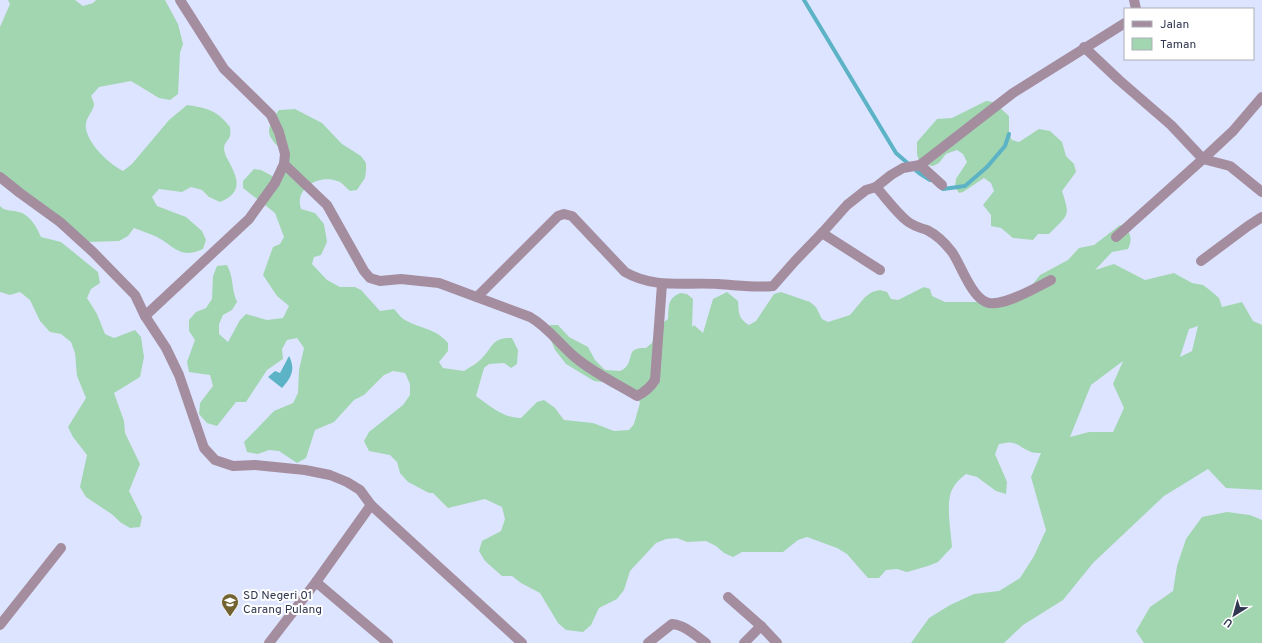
<svg xmlns="http://www.w3.org/2000/svg" width="1262" height="643" font-family="Overpass,sans-serif">
  <rect width="100%" height="100%" fill="#dde4ff"/>
  <g fill="#a2d6b1" fill-rule="evenodd">
    <path d="M 8,0 L 75,0 L 83,6 L 93,3 L 96,0 L 165,0 L 178,24 L 183,44 L 180,53 L 178,94 L 170,100 L 159,98 L 131,81 L 99,87 L 91,96 C 92,98 94,102 94,105 C 93,111 87,117 86,123 C 83,140 109,164 123,171 L 132,164 L 169,120 L 187,105 C 207,108 217,110 230,127 C 230,130 231,134 230,136 C 227,143 222,144 225,153 C 225,156 228,159 229,162 C 239,180 242,193 220,202 L 209,197 L 202,190 L 191,187 L 182,192 L 159,189 L 152,197 L 157,206 L 186,217 L 202,231 L 206,240 L 203,249 C 179,260 174,245 155,236 C 148,233 141,231 134,228 L 128,236 L 119,241 L 88,242 L 0,177 L 0,27 L 10,4 Z"/>
    <path d="M 986,101 L 994,102 L 1009,116 L 1009,134 L 1012,140 L 1019,142 L 1039,129 L 1050,131 L 1062,142 L 1066,156 L 1074,164 L 1076,172 L 1062,191 C 1071,218 1068,214 1049,234 L 1038,234 L 1033,240 L 1013,238 L 1001,228 L 991,226 L 991,215 L 983,205 L 994,191 L 991,183 L 984,178 L 963,192 L 959,193 L 955,187 L 956,179 L 967,162 L 963,154 L 957,150 L 946,154 L 939,163 L 933,166 L 926,165 L 919,161 L 917,154 L 917,142 L 937,119 L 952,118 Z"/>
    <path d="M 295,109 L 322,123 L 342,144 L 361,156 L 366,163 L 366,171 L 365,178 L 357,190 L 350,191 C 346,188 342,182 337,181 C 319,174 294,188 301,209 L 315,213 L 324,224 L 327,242 L 321,255 L 314,257 L 312,264 L 327,280 L 340,287 L 355,287 L 361,290 L 380,311 L 394,309 C 397,312 401,318 405,320 C 421,329 435,328 448,343 L 448,351 L 439,362 L 443,368 L 464,371 C 470,367 478,363 482,358 C 493,347 492,337 512,338 L 518,350 L 517,364 L 511,368 L 504,363 L 489,364 L 484,368 L 476,396 C 490,406 503,418 521,418 L 537,402 L 544,400 L 555,408 L 564,420 L 593,423 L 614,431 L 629,430 L 634,424 L 640,403 L 637,396 L 618,384 L 594,381 L 566,364 L 555,350 L 548,333 L 550,325 L 558,325 L 569,337 L 588,347 L 595,360 L 605,370 L 620,371 C 622,370 624,369 626,367 C 634,357 626,347 646,348 L 652,343 L 656,328 L 668,319 C 669,306 667,299 680,293 L 687,294 L 693,299 L 692,327 L 694,325 L 703,333 L 713,299 L 727,292 L 738,301 C 739,313 738,318 749,325 L 756,321 L 774,294 L 781,292 L 810,302 L 816,307 L 822,319 L 828,322 L 850,315 L 865,297 L 872,292 L 880,290 L 887,292 L 891,299 L 898,300 L 924,287 L 930,289 L 932,296 L 945,302 L 1005,302 L 1026,293 L 1040,275 L 1068,260 L 1079,248 L 1094,245 L 1120,225 C 1131,230 1133,239 1128,249 L 1112,252 L 1095,270 L 1114,264 L 1145,280 L 1174,273 L 1192,283 L 1203,285 L 1211,291 L 1219,298 L 1222,307 L 1242,302 L 1253,321 L 1262,325 L 1262,490 L 1226,488 L 1208,469 L 1164,496 L 1093,563 L 1063,600 L 1023,625 L 1004,643 L 911,643 L 929,618 L 950,605 L 974,594 L 999,591 L 1020,578 L 1034,556 L 1046,530 L 1031,477 L 1041,453 C 1037,453 1032,453 1029,451 C 1014,444 1017,440 999,444 L 995,454 L 1007,482 L 1006,494 L 996,491 L 977,477 L 966,474 C 961,478 956,482 953,488 C 945,500 951,532 952,547 L 938,562 L 928,566 L 907,572 L 897,569 L 886,570 L 879,578 L 868,578 L 847,554 L 837,548 L 807,537 L 798,540 L 783,552 L 742,552 L 733,557 L 724,553 L 716,546 L 706,541 L 687,542 L 677,538 L 666,539 L 656,543 L 630,571 L 624,590 L 617,599 L 599,608 L 591,625 L 583,632 L 566,630 L 558,623 L 540,593 L 521,583 L 512,576 L 502,576 L 485,561 L 479,551 L 482,541 L 501,531 L 505,519 L 502,507 L 485,499 L 448,508 L 433,493 L 429,493 L 408,482 L 400,473 L 397,462 L 390,455 L 369,451 L 364,441 L 369,432 L 403,405 L 410,395 L 410,384 L 405,373 L 393,371 L 384,375 L 364,395 L 354,400 L 334,422 L 315,430 L 306,458 L 297,463 L 279,451 L 269,450 L 258,454 L 247,452 L 244,442 L 274,411 L 293,403 L 298,393 L 299,370 L 304,348 L 297,338 L 287,340 L 282,349 L 283,359 L 267,370 L 246,402 L 236,402 L 217,426 L 207,423 L 199,414 L 200,403 L 213,386 L 210,375 L 189,372 L 187,362 L 195,340 L 189,331 L 189,320 L 196,312 L 206,308 L 212,299 L 213,276 L 217,266 L 227,265 C 234,278 231,288 237,302 L 232,310 L 223,315 L 219,324 L 219,334 L 228,342 L 240,320 L 246,314 L 267,320 L 283,318 L 289,306 L 277,296 L 263,275 L 273,247 L 280,244 L 284,237 L 275,213 L 243,188 L 243,181 L 254,169 L 261,170 L 274,177 L 285,154 C 267,135 263,133 279,110 ZM 1198,326 L 1192,351 L 1180,357 L 1189,329 ZM 1123,361 L 1113,384 L 1124,408 L 1113,432 L 1089,432 L 1070,437 L 1091,385 Z"/>
    <path d="M 0,206 C 6,213 16,209 24,214 C 32,219 37,228 41,237 L 61,242 L 98,272 L 100,283 L 91,289 L 87,298 L 97,314 L 105,334 L 114,338 L 135,330 L 141,337 L 144,357 L 140,377 L 114,393 L 124,421 L 125,433 L 140,464 L 129,491 L 142,517 L 140,527 L 130,528 L 120,522 L 113,515 L 86,497 L 80,487 L 87,455 L 73,437 L 68,427 L 86,398 L 77,376 L 75,353 L 71,342 L 61,334 L 50,332 L 40,321 L 30,300 L 20,292 L 10,295 L 0,292 Z"/>
    <polygon points="1227,512 1250,515 1262,520 1262,643 1144,643 1136,631 1150,607 1173,591 1177,566 1186,539 1202,517"/>
  </g>
  <path fill="#5cb3c5" d="M 289,356 C 296,370 291,378 282,388 L 268,377 L 275,371 L 280,373 Z"/>
  <g fill="none" stroke-linecap="round" stroke-linejoin="round">
    <g stroke="#5cb3c5" stroke-width="4">
      <polyline points="804,0 896,153 919,173 930,180"/>
      <polyline points="942,188 943,189 965,186 987,167 1005,146 1009,134"/>
    </g>
    <g stroke="#a58da0" stroke-width="10">
      <polyline points="1134,0 1136,9"/>
      <polyline points="1084,47 1119,80 1171,125 1203,159 1116,237"/>
      <polyline points="1203,159 1233,131 1262,97"/>
      <polyline points="1203,159 1230,166 1262,192"/>
      <path d="M 284,164 L 327,205 L 364,271 L 370,278 L 380,281 L 401,279 L 439,283 L 530,317 C 548,327 560,345 576,358 C 594,373 617,384 637,396 C 645,392 650,388 655,380 L 662,284"/>
      <polyline points="920,165 942,185"/>
      <polyline points="0,177 20,193 60,222 93,252 135,295 145,316 166,348 179,375 204,448 215,460 233,466 255,465 305,470 330,475 347,482 360,490 371,505 316,582 269,643"/>
      <path d="M 876,187 C 886,198 896,212 907,221 C 913,226 920,228 927,230 C 937,235 945,243 952,252 C 961,265 971,296 986,302 C 1000,309 1037,287 1051,280"/>
      <polyline points="822,233 880,270"/>
      <polyline points="1201,261 1248,226 1262,217"/>
      <path d="M 477,297 L 558,216 L 564,214 L 572,216 L 625,272 C 654,289 685,282 718,284 C 736,285 755,288 773,286 L 795,261 L 822,233 L 847,205 L 866,190 L 876,187 L 891,175 L 903,168 L 920,165 L 1013,93 L 1125,23"/>
      <polyline points="145,316 249,219 275,183 284,164 285,154 279,132 271,115 224,69 180,0"/>
      <polyline points="371,505 522,643"/>
      <polyline points="316,582 388,643"/>
      <polyline points="728,597 761,626 777,643"/>
      <polyline points="0,625 61,548"/>
      <path d="M 648,643 L 672,624 C 685,625 696,636 706,643"/>
      <polyline points="744,643 761,626"/>
    </g>
  </g>
  <defs>
    <g id="school-pin" transform="scale(0.9)"><path d="M0 17L-7.5 6A9.5 9.5 0 1 1 7.5 6Z" fill="#716230" stroke="#fff"/><path d="M0-5L7-2L0 1L-7-2ZM-4 1L0 2.5L4 1V4Q0 6-4 4Z" fill="#fff"/></g>
  </defs>
  <g fill-rule="evenodd">
    <use href="#school-pin" x="230" y="602"/>
  </g>
  <g text-anchor="middle" stroke-width="4" stroke-linejoin="round" paint-order="stroke">
    <g font-size="12" fill="#303751" stroke="#fff" text-anchor="start">
      <text x="243" y="599">SD Negeri 01<tspan x="243" dy="14">Carang Pulang</tspan></text>
    </g>
  </g>
  <rect x="1124" y="8" width="130" height="52" fill="#ffffff" stroke="#acafb9"/>
  <rect x="1132" y="21" width="20" height="6" fill="#a58da0" stroke="#acafb9"/>
  <text x="1160" y="28" font-size="12" fill="#303751">Jalan</text>
  <rect x="1132" y="38" width="20" height="12" fill="#a2d6b1" stroke="#acafb9"/>
  <text x="1160" y="48" font-size="12" fill="#303751">Taman</text>
  <g transform="translate(1234 615) rotate(217)" stroke="#ffffff" stroke-width="3" paint-order="stroke">
  <path d="M0-3L7 15L0 10L-7 15Z" fill="#303751"/>
  <text y="-6" font-size="11" font-weight="bold" text-anchor="middle" fill="#303751">U</text>
  </g>
</svg>
